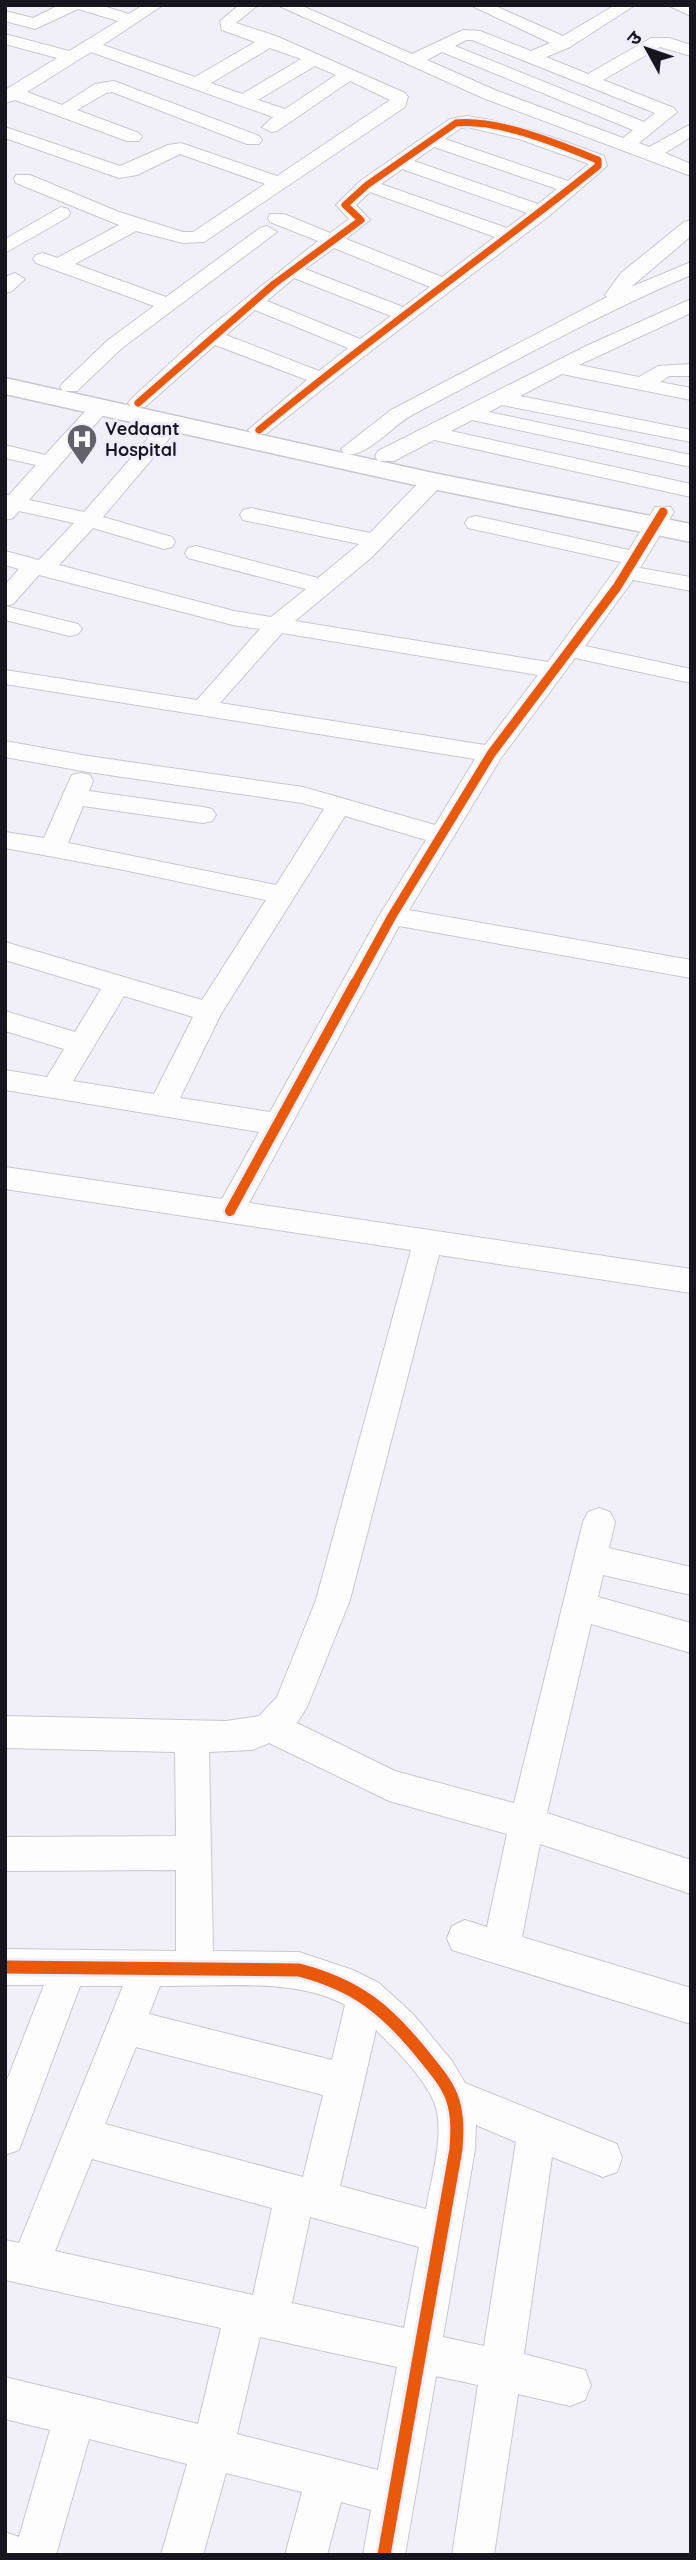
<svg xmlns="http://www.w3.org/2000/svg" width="696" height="2560" font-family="Quicksand,'Noto Sans Devanagari',sans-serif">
  <rect width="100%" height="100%" fill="#f1f0f8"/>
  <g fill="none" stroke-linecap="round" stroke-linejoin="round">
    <g stroke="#c9c8d0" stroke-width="2">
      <g id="minor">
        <path d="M 59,5 L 100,5 L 129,14 L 143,5 L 163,5 L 103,45 L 195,77 L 255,42 L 222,30 L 220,21 L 239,5 L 258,5 L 236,23 L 276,36 L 405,93 L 408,97 L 405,107 L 204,242 L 183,243 L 136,231 L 75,264 L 166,297 L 260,228 L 267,226 L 277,232 L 122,348 L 77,391 L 63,391 L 60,387 L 63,383 L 108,340 L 154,306 L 36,263 L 33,259 L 36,255 L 43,253 L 57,258 L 119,225 L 16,183 L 14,179 L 16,175 L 30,175 L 119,212 L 183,232 L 193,232 L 265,184 L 180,154 L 137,175 L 119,178 L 5,138 L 5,127 L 120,166 L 168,145 L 181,143 L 277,176 L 390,100 L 350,81 L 277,131 L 271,132 L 262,127 L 273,117 L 91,52 L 27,92 L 62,105 L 95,84 L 114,81 L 259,136 L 262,140 L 259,144 L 247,144 L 112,92 L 106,93 L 77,110 L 139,133 L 142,137 L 139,141 L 127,141 L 15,100 L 5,103 L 5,90 L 57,58 L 5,44 L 5,34 L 69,51 L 118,21 L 78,9 L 35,29 L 5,21 L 5,11 L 33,18 ZM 270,48 L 301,59 L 242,94 L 211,83 ZM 315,66 L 336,75 L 285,109 L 258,100 Z"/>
        <path d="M 277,5 L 300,5 L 412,54 L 463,30 L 480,31 L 531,51 L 550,43 L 470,5 L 493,5 L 563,36 L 615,5 L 635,5 L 570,47 L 546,57 L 588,74 L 651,38 L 669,38 L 691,45 L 691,56 L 660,47 L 603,80 L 674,108 L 677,112 L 639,143 L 649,147 L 691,124 L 691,137 L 665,153 L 691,164 L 691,176 L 483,98 ZM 466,40 L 472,40 L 655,113 L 644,122 L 455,46 ZM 442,52 L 633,130 L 623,138 L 495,90 L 427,60 Z"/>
        <polygon points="667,5 691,5 691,16"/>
        <path d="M 467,116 C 514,123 560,139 604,156 L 607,166 L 549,216 L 350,367 L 266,434 L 252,434 L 248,430 L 307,380 L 215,345 L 145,407 L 131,407 L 128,403 L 131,399 L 204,332 L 318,241 L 270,222 L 268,218 L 270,214 L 284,214 L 330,233 L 349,219 L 336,205 L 360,181 L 450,119 ZM 467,127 L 519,139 L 589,164 L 568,181 L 445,139 L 461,128 ZM 434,147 L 557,189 L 538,204 L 414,161 ZM 402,169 L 527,213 L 507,228 L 381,184 ZM 370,192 L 495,237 L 442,277 L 346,239 L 370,220 L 356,205 ZM 334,248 L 430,287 L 403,307 L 305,269 ZM 294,278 L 391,316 L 360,339 L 267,301 ZM 255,310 L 348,348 L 319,371 L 226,335 Z"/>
        <polygon points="61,207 68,209 70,213 68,217 5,253 5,239"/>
        <path d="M 691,220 L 691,236 L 631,287 L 691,262 L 691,275 C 595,316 504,367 412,415 C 393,425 366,459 344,454 L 341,449 L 391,410 L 607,297 L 605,295 L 621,273 L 684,222 Z"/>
        <polygon points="15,273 25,279 12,291 5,293 5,277"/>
        <polygon points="691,299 691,313 579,365 639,377 658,366 691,364 691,376 669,376 660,382 691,388 691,400 562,374 520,396 691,430 691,442 502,405 489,412 691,455 691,467 472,420 451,431 691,484 691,497 434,440 394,461 378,461 375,456 378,451 586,346"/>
        <path d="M 99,402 L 106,404 L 109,408 L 106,412 L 29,500 L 84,512 L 165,419 L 179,419 L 183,423 L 179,427 L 103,517 L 172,537 L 175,542 L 172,547 L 164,549 L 93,528 L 59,565 L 234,611 L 271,617 L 306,589 L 188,558 L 185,553 L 188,548 L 196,546 L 318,578 L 359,544 L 243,520 L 240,515 L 243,510 L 251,508 L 370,533 L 425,476 L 441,476 L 444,481 L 441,486 L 372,557 L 295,621 L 548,662 L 621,562 L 468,528 L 465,523 L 468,518 L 476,516 L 629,550 L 655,507 L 671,507 L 674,512 L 640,568 L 691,577 L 691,591 L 633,580 L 585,646 L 691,669 L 691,683 L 575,658 L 501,758 L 409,910 L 691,960 L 691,978 L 399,926 L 249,1203 L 691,1269 L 691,1293 L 439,1255 L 350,1600 L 307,1707 L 297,1723 L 395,1771 L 514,1803 L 583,1522 L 588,1512 L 599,1508 L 610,1512 L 615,1522 L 609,1548 L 691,1567 L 691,1595 L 603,1575 L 598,1597 L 691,1623 L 691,1653 L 591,1624 L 547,1813 L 691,1860 L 691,1894 L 540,1844 L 522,1937 L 691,1988 L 691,2024 L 452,1950 L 447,1938 L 452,1926 L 465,1920 L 487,1927 L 507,1834 L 389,1801 L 269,1743 L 252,1750 L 209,1752 L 213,1951 L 299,1952 L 353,1970 L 379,1983 L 413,2014 L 452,2061 L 465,2083 L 617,2144 L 622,2158 L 617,2172 L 603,2177 L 552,2157 L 524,2354 L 585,2370 L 591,2385 L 585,2400 L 570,2406 L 518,2394 L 494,2555 L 452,2555 L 478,2385 L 436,2376 L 405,2555 L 363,2555 L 371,2510 L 341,2502 L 327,2555 L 285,2555 L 302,2492 L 226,2473 L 203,2555 L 161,2555 L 187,2464 L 89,2439 L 56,2555 L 5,2555 L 5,2532 L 19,2537 L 50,2430 L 5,2419 L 5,2377 L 198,2424 L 221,2328 L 5,2280 L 5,2240 L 19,2243 L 123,1986 L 80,1986 L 19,2150 L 5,2155 L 5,2085 L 44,1985 L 5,1985 L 5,1949 L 176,1951 L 176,1870 L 5,1871 L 5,1837 L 176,1836 L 175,1752 L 5,1748 L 5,1716 L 226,1721 L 259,1716 L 277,1697 L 316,1600 L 411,1250 L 5,1189 L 5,1167 L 222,1199 L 259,1132 L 5,1090 L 5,1070 L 47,1077 L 64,1049 L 5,1031 L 5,1011 L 75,1032 L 101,989 L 5,960 L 5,942 L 202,1000 L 266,900 L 124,870 L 5,848 L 5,832 L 44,838 L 69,781 L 72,775 L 81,773 L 90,775 L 93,781 L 89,791 L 203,807 L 212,809 L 216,815 L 212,821 L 203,823 L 83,806 L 68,843 L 276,885 L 324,809 L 302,803 L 88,772 L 5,757 L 5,741 L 88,756 L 303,787 L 435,825 L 475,759 L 5,684 L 5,670 L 197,700 L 260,629 L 233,625 L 39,575 L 13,604 L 5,606 L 5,585 L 19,569 L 5,565 L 5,551 L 39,560 L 74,523 L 19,511 L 13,518 L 5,520 L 5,495 L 9,495 L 36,465 L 5,458 L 5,445 L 45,455 L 92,404 ZM 282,633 L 538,675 L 485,745 L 220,703 ZM 345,816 L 426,840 L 379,916 L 270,1112 L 180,1098 L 221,1014 ZM 124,996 L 193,1017 L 154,1094 L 73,1081 ZM 160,1986 C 217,1987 295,1977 345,2005 L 332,2060 L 149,2014 ZM 376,2030 C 396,2050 423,2076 434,2102 C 446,2130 431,2180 426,2209 L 340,2186 ZM 136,2047 L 323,2095 L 303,2177 L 105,2124 ZM 476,2125 L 516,2142 L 484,2346 L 443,2337 L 475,2149 ZM 92,2159 L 272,2208 L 253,2295 L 55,2251 ZM 310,2217 L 419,2247 L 404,2328 L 292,2303 ZM 260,2337 L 397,2367 L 378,2470 L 237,2434 Z"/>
        <polygon points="5,606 78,624 82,629 78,634 70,636 5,620"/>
      </g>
    </g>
    <g stroke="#c9c8d0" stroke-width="3">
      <polygon id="highway" points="5,378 433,473 691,524 691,542 433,489 5,394"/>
    </g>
    <use href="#minor" fill="#fdfdfe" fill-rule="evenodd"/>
    <use href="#highway" fill="#fdfdfe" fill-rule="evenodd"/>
    <g stroke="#efecfc" stroke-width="10">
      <path id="cycleway-far3" d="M 138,403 L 274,284 L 361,220 L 345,205 L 367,185 L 456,123 C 499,119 558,144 598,160 L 598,166 C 486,256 369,338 259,430"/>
    </g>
    <g stroke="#efecfc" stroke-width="12">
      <polyline id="cycleway-far2" points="354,985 392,916 491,754 617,587 663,512"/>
    </g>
    <g stroke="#efecfc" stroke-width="15">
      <polyline id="cycleway-far1" points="230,1211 355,983"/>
    </g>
    <g stroke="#efecfc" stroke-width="18">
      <path id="cycleway" d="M 5,1967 L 299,1970 C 357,1985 387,2010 424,2056 C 435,2070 448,2084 453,2101 C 458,2117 457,2133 456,2149 L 384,2555"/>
    </g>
    <use href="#cycleway-far3" stroke="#e8590c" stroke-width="7"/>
    <use href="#cycleway-far2" stroke="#e8590c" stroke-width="9"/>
    <use href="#cycleway-far1" stroke="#e8590c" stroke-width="10"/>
    <use href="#cycleway" stroke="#e8590c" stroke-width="13"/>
  </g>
  <defs>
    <g id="hospital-pin" transform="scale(1.575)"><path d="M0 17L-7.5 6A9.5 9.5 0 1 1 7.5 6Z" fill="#63626a" stroke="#efecfc"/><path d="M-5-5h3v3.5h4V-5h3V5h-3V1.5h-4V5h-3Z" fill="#fff"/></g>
  </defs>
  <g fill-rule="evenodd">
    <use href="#hospital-pin" x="82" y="439"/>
  </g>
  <g text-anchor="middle" stroke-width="6" stroke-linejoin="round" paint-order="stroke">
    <g font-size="18" font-weight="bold" fill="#17151e" stroke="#efecfc" text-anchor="start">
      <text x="105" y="435">Vedaant<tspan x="105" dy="21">Hospital</tspan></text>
    </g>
  </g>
  <rect width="696" height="2560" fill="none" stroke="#17151e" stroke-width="14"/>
  <g transform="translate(647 49) rotate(310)" stroke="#efecfc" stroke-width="5" paint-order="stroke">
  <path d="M0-5L12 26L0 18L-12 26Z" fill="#17151e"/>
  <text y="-10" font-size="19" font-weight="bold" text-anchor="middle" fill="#17151e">उ</text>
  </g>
</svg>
